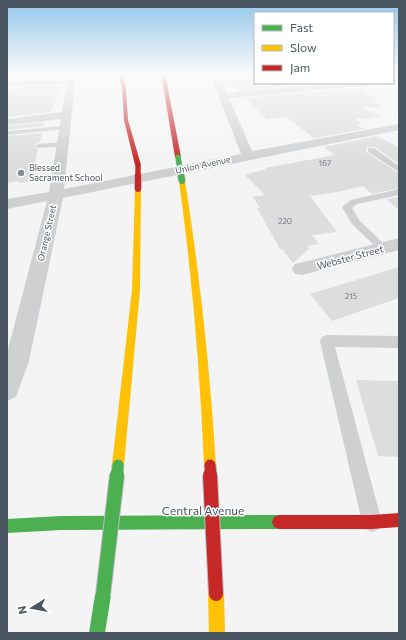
<svg xmlns="http://www.w3.org/2000/svg" width="406" height="640" font-family="Commissioner,sans-serif">
  <rect width="100%" height="100%" fill="#f4f4f4"/>
  <g fill="#ddddde">
    <polygon points="13,73 66,73 64,78 29,78 14,81"/>
    <polygon points="255,76 255,83 320,83 238,91 224,78"/>
    <polygon points="29,86 61,86 51,112 7,117 7,89"/>
    <polygon points="359,88 379,100 373,101 381,107 363,108 382,117 355,119 361,123 356,124 364,129 314,138 286,117 267,119 246,98"/>
    <polygon points="44,122 43,126 7,130 7,126"/>
    <polygon points="42,133 40,142 34,145 38,149 34,167 37,180 19,183 19,181 7,183 7,136"/>
    <polygon points="377,136 399,148 399,164 375,147 367,147 366,152 399,173 399,188 372,194 363,186 337,192 310,196 337,232 312,235 319,244 307,246 309,249 293,263 282,249 280,249 257,208 260,208 253,197 265,195 245,175 266,169 265,168 335,155 324,147"/>
    <polygon points="399,197 399,210 386,199"/>
    <polygon points="399,267 399,298 332,321 310,294"/>
    <polygon points="356,380 399,381 399,457 378,456"/>
  </g>
  <g fill="none" stroke-linecap="round" stroke-linejoin="round">
    <g fill="#ced0d2" fill-rule="evenodd">
      <polygon points="29,80 70,80 73,82 70,84 29,84 7,87 7,83"/>
      <polygon points="64,126 67,128 66,129 7,135 8,131"/>
      <polygon points="62,142 65,142 65,146 39,148 35,146 39,144"/>
      <polygon points="368,148 374,148 399,166 399,172 368,152"/>
      <polygon points="399,189 399,195 357,204 352,208 359,220 388,248 383,251 379,250 352,224 342,207 351,200"/>
      <polygon points="327,335 399,336 399,348 335,347 382,522 379,529 372,532 365,529 362,522 320,341 322,337"/>
    </g>
    <g fill="#ced0d2" fill-rule="evenodd">
      <polygon points="68,73 76,73 64,189 241,154 210,73 218,73 227,93 336,83 369,83 365,86 229,98 252,151 399,124 399,130 63,198 29,361 16,397 7,401 7,353 47,201 7,209 7,199 49,192 61,119 7,125 7,119 62,112"/>
      <rect x="393" y="77" width="6" height="6"/>
      <polygon points="399,238 399,250 302,275 295,274 292,269 295,264"/>
    </g>
    <g fill="#4caf50" fill-rule="evenodd">
      <polygon points="279,515 284,517 286,522 284,527 279,529 61,530 7,533 7,519 61,516"/>
      <polygon points="103,587 108,590 111,595 105,633 89,633 95,595 98,590"/>
    </g>
    <g fill="#ffc107" fill-rule="evenodd">
      <path d="M 182,179 L 185,181 C 200,275 210,370 216,465 L 214,469 L 210,471 L 206,469 L 204,465 C 200,370 192,275 179,181 Z"/>
      <polygon points="138,187 141,189 140,290 124,465 122,469 118,471 114,469 112,465 132,290 135,189"/>
      <polygon points="216,586 221,589 224,594 225,633 209,633 208,594 211,589"/>
    </g>
    <g fill="#c62828" fill-rule="evenodd">
      <polygon points="118,73 122,73 126,88 128,120 141,165 138,167 135,165 124,120 122,88"/>
      <polygon points="161,73 165,73 181,157 178,159 175,157"/>
      <polygon points="399,513 399,527 372,529 279,529 274,527 272,522 274,517 279,515 372,515"/>
    </g>
    <g stroke="#b9bec3" stroke-width="6" stroke-linecap="butt">
      <polyline id="fast-bridge-far3" points="178,157 181,176"/>
    </g>
    <g stroke="#b9bec3" stroke-width="8" stroke-linecap="butt">
      <polyline id="fast-bridge-far2" points="181,175 182,181"/>
    </g>
    <g stroke="#b9bec3" stroke-width="13" stroke-linecap="butt">
      <polyline id="fast-bridge-far1" points="117,476 118,465"/>
    </g>
    <g stroke="#b9bec3" stroke-width="16" stroke-linecap="butt">
      <polyline id="fast-bridge" points="103,595 117,475"/>
    </g>
    <g stroke="#b9bec3" stroke-width="6" stroke-linecap="butt">
      <polyline id="jam-bridge-far3" points="138,165 138,176"/>
    </g>
    <g stroke="#b9bec3" stroke-width="8" stroke-linecap="butt">
      <polyline id="jam-bridge-far2" points="138,175 138,189"/>
    </g>
    <g stroke="#b9bec3" stroke-width="13" stroke-linecap="butt">
      <polyline id="jam-bridge-far1" points="210,465 211,476"/>
    </g>
    <g stroke="#b9bec3" stroke-width="16" stroke-linecap="butt">
      <polyline id="jam-bridge" points="210,475 216,594"/>
    </g>
    <use href="#fast-bridge-far3" stroke="#4caf50" stroke-width="5"/>
    <use href="#fast-bridge-far2" stroke="#4caf50" stroke-width="6"/>
    <use href="#fast-bridge-far1" stroke="#4caf50" stroke-width="11"/>
    <use href="#fast-bridge" stroke="#4caf50" stroke-width="14"/>
    <use href="#jam-bridge-far3" stroke="#c62828" stroke-width="5"/>
    <use href="#jam-bridge-far2" stroke="#c62828" stroke-width="6"/>
    <use href="#jam-bridge-far1" stroke="#c62828" stroke-width="11"/>
    <use href="#jam-bridge" stroke="#c62828" stroke-width="14"/>
  </g>
  <linearGradient id="sky" x2="0" y2="1"><stop stop-color="#91c6eb"/><stop offset="0.45" stop-color="#fafafa"/><stop offset="1" stop-color="#fafafa" stop-opacity="0"/></linearGradient>
  <rect width="406" height="163" fill="url(#sky)"/>
  <circle fill="#868d94" stroke="#fff" stroke-width="1.5" cx="21" cy="173" r="4"/>
  <g text-anchor="middle" stroke-width="3" stroke-linejoin="round" paint-order="stroke">
    <g font-size="8" fill="#707881">
      <text x="325" y="166">167</text>
      <text x="285" y="224">220</text>
      <text x="351" y="299">215</text>
    </g>
    <g font-size="9" fill="#4a5661" stroke="#fff">
      <text transform="translate(203 165) rotate(-12)" y="3">Union Avenue</text>
      <text transform="translate(47 233) rotate(-77)" y="3">Orange Street</text>
    </g>
    <g font-size="9" fill="#4a5661" stroke="#fff" text-anchor="start">
      <text x="29" y="171">Blessed<tspan x="29" dy="10">Sacrament School</tspan></text>
    </g>
    <g font-size="10" fill="#4a5661" stroke="#fff">
      <text transform="translate(350 257) rotate(-15)" y="4">Webster Street</text>
    </g>
    <g font-size="12" fill="#4a5661" stroke="#fff">
      <text x="203" y="515">Central Avenue</text>
    </g>
  </g>
  <rect width="406" height="640" fill="none" stroke="#4a5661" stroke-width="16"/>
  <rect x="254" y="12" width="140" height="72" fill="#ffffff" stroke="#b7bbc0"/>
  <rect x="262" y="25" width="20" height="6" fill="#4caf50" stroke="#b7bbc0"/>
  <text x="290" y="32" font-size="12" fill="#4a5661">Fast</text>
  <rect x="262" y="45" width="20" height="6" fill="#ffc107" stroke="#b7bbc0"/>
  <text x="290" y="52" font-size="12" fill="#4a5661">Slow</text>
  <rect x="262" y="65" width="20" height="6" fill="#c62828" stroke="#b7bbc0"/>
  <text x="290" y="72" font-size="12" fill="#4a5661">Jam</text>
  <g transform="translate(32 608) rotate(259)" stroke="#ffffff" stroke-width="3" paint-order="stroke">
  <path d="M0-3L7 15L0 10L-7 15Z" fill="#4a5661"/>
  <text y="-6" font-size="11" font-weight="bold" text-anchor="middle" fill="#4a5661">N</text>
  </g>
</svg>
